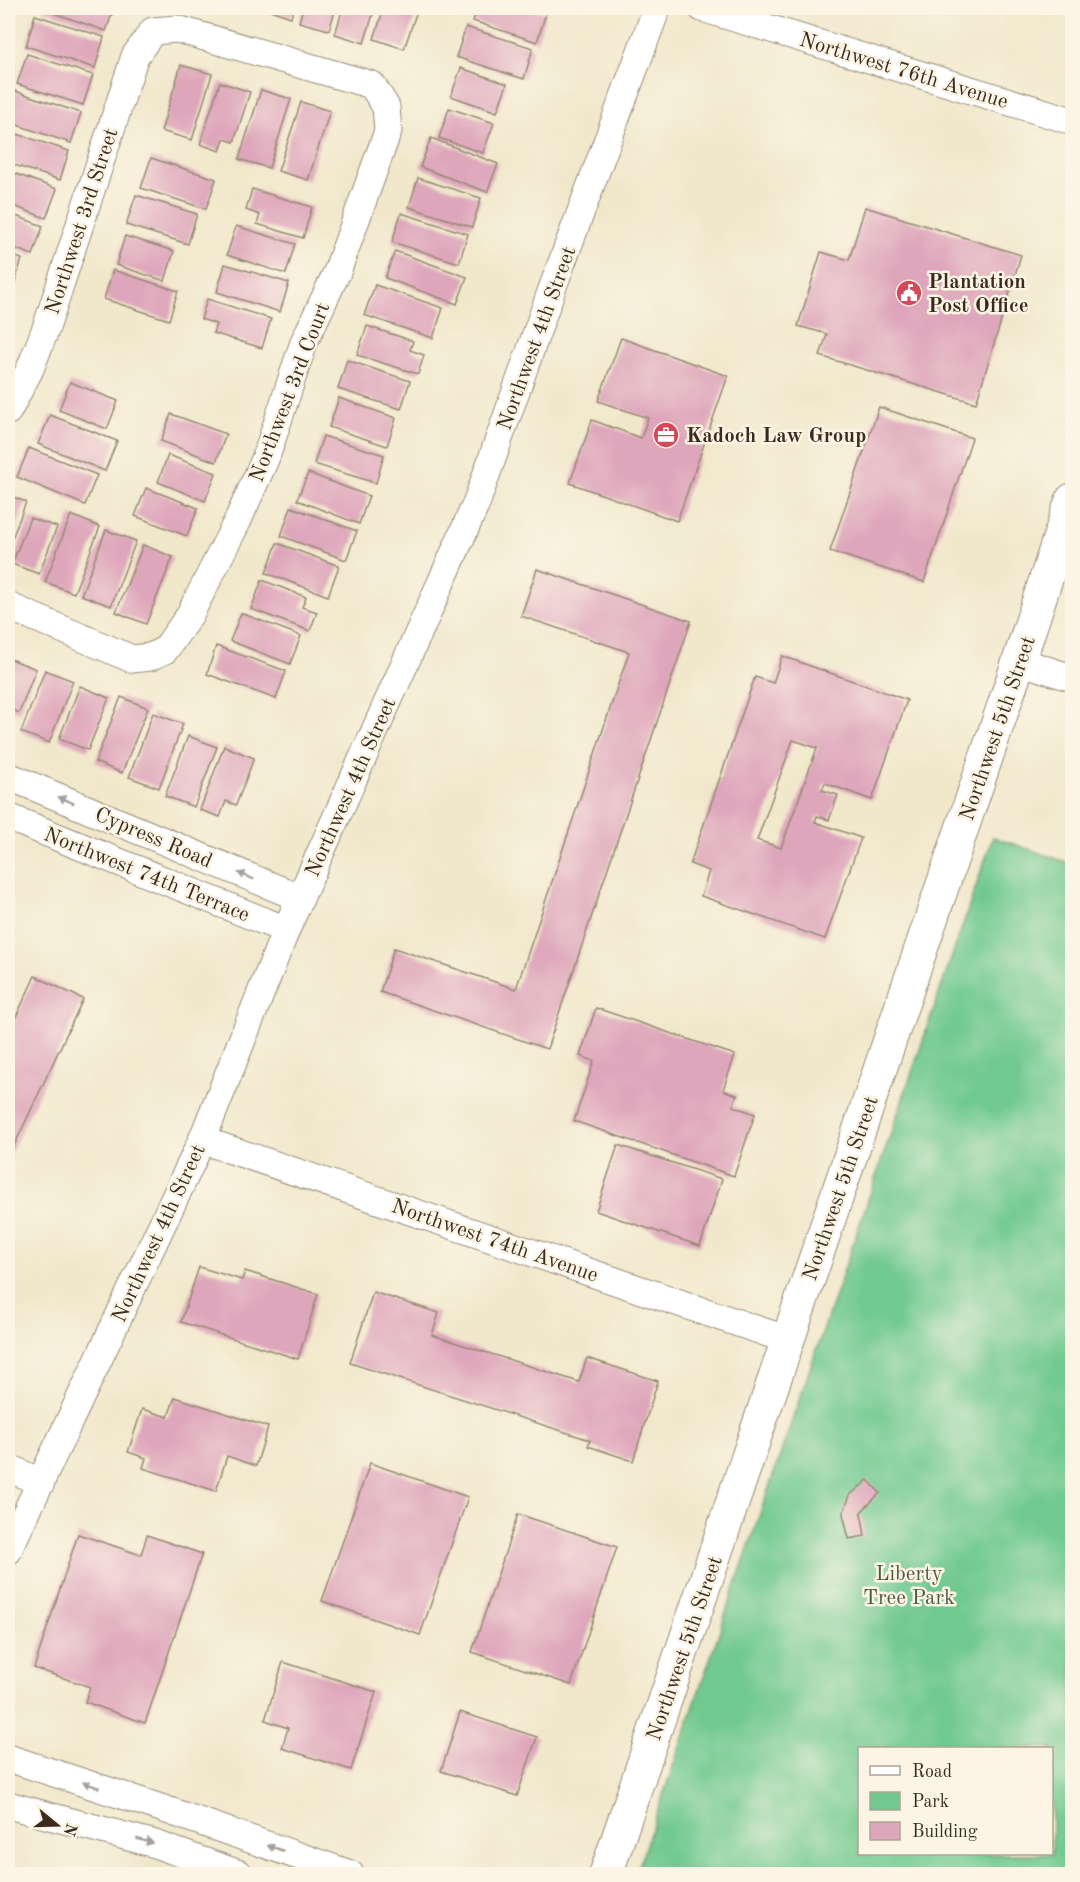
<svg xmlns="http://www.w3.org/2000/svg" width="1080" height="1882" font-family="'Old Standard TT',serif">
  <rect width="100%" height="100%" fill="#fcf5e5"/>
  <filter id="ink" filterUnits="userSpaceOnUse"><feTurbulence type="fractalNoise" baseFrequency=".0167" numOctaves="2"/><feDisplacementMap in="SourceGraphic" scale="12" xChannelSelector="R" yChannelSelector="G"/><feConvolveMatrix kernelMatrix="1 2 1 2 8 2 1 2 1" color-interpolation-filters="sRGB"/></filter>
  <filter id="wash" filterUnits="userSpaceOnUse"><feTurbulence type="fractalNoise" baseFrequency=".008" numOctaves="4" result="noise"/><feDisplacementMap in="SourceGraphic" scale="24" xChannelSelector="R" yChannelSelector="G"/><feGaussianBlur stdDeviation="1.35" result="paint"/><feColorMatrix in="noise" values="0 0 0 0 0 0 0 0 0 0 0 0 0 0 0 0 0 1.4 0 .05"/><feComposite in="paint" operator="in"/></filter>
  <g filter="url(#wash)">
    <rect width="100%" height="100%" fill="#f1e8cc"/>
    <path fill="#70c98f" stroke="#567a56" stroke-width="1.5" fill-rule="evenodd" d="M 993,837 L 1072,864 L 1072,1874 L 636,1874 ZM 860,1748 L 1052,1748 L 1052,1854 L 860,1854 Z"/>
    <g id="blocks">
      <g fill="#dea6bb" fill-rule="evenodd">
        <polygon points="39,8 114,8 106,31"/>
        <polygon points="264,8 294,8 291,17"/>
        <polygon points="303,8 336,8 329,30 299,22"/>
        <polygon points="343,8 375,8 364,43 335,34"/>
        <polygon points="384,8 418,8 404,49 374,39"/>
        <polygon points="478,8 529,8 546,13 537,42 473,21"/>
        <polygon points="35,15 104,37 95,68 26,46"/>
        <polygon points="466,27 533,48 524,79 456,57"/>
        <polygon points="27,54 93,75 83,105 17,84"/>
        <polygon points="181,65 212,74 192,140 161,131"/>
        <polygon points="461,68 507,84 497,112 451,96"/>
        <polygon points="220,82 250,92 234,142 224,139 220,151 200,144"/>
        <polygon points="12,90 81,113 71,143 8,122 8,104"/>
        <polygon points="261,90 291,99 269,168 239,159"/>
        <polygon points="301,102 330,111 308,180 278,171"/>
        <polygon points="449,108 494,123 483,153 439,138"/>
        <polygon points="8,131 69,151 60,180 8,163"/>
        <polygon points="431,138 498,164 487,192 420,167"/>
        <polygon points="151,158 216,179 206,209 141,188"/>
        <polygon points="8,171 57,189 46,218 8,204"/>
        <polygon points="418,178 481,198 472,227 409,207"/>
        <polygon points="252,189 312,207 303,238 257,224 260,215 246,210"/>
        <polygon points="136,195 197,214 188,244 126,225"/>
        <polygon points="865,207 1021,255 976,403 820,356 827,334 798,326 821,252 849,260"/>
        <polygon points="8,213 43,226 33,255 8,246"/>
        <polygon points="401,213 468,234 459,263 392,242"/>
        <polygon points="236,226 295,244 286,274 227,255"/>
        <polygon points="125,236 174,251 165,281 116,265"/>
        <polygon points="395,251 467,277 457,304 385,278"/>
        <polygon points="8,254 22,259 13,289 8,287"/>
        <polygon points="225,264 289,283 280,312 217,292"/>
        <polygon points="113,270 178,291 169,320 104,299"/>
        <polygon points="375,285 443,308 433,338 364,315"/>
        <polygon points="207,299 271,319 262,348 213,333 216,324 201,319"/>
        <polygon points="367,326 413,341 410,350 424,355 418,374 357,355"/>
        <polygon points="621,338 728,376 677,521 570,483 592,420 641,438 648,418 598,401"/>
        <polygon points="347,360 410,381 401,409 338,389"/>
        <polygon points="70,382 118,401 107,429 59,410"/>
        <polygon points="339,398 396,418 387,446 329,427"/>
        <polygon points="879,407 972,438 924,582 830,551"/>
        <polygon points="171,414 226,434 216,462 161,441"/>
        <polygon points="50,415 117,441 105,471 38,444"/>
        <polygon points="323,436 384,455 376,483 314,464"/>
        <polygon points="29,448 97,475 85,505 17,477"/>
        <polygon points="168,455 216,473 205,501 158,482"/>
        <polygon points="308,473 369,496 359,524 297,500"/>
        <polygon points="146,488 198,508 187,536 135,516"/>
        <polygon points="8,495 26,502 8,549"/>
        <polygon points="291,507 357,531 346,560 281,536"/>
        <polygon points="71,515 100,527 74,593 45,582"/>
        <polygon points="30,518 57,527 39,574 12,564"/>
        <polygon points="106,530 136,541 111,606 81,595"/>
        <polygon points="277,543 339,566 328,596 266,573"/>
        <polygon points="143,545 173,557 146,624 116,612"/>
        <polygon points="537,569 691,621 547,1049 380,992 394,948 516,989 629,652 521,616"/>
        <polygon points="262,580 306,597 302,607 317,612 310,631 251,609"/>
        <polygon points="241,613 301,636 290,664 230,641"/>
        <polygon points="216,646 286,671 276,699 207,674"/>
        <path d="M 782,656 L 907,700 L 872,800 L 825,783 L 822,790 L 838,795 L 829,820 L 817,816 L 815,822 L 861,838 L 825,939 L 701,896 L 709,871 L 690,864 L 755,677 L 773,683 ZM 793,740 L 817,748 L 781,848 L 757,840 Z"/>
        <polygon points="8,658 36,669 19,713 8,708"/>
        <polygon points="45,670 73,681 49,743 21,732"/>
        <polygon points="80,686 109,698 88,750 59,739"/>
        <polygon points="121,697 148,708 122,773 95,762"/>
        <polygon points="153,713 183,724 159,788 129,777"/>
        <polygon points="188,736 217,747 194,807 165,796"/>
        <polygon points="224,746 254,758 236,805 226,801 220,817 200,810"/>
        <polygon points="35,976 83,999 8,1159 8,1034"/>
        <polygon points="596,1008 735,1055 723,1090 737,1095 733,1106 755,1114 734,1176 574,1121 594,1061 580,1056"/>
        <polygon points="618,1145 722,1179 700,1246 596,1211"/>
        <polygon points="199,1267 242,1280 245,1271 318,1294 298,1359 181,1322"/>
        <polygon points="373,1292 439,1313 432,1335 579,1382 587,1358 658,1381 633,1461 588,1446 590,1440 350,1363"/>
        <polygon points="175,1397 268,1427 256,1466 227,1456 216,1491 143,1468 146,1458 128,1452 142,1409 168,1417"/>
        <polygon points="370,1463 468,1497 420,1635 322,1601"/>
        <polygon points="868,1480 880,1493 861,1512 865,1536 849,1539 843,1514 850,1495"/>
        <polygon points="518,1514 617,1547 571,1685 472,1652"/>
        <polygon points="78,1534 141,1555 147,1535 202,1554 145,1723 85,1702 90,1687 34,1668"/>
        <polygon points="283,1662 376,1692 351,1770 282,1748 288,1728 265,1720"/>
        <polygon points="460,1712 537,1737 517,1796 441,1771"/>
      </g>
    </g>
  </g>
  <g filter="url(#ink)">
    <use href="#blocks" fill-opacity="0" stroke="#968975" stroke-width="1.5"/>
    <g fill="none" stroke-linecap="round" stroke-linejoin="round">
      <g stroke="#968975" stroke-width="29">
        <g id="minor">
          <polyline points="702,8 1072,121"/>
          <polyline points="8,411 30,369 46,328 135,56 153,31"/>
          <polyline points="8,606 132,659 150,657 165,650 189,616 238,520 266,457 304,342 337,272 388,131 386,107 372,85 177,29 153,31"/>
          <polyline points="1019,661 1072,678"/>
          <polyline points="8,776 300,898"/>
          <polyline points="8,817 286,930"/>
          <polyline points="202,1140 788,1340"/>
          <polyline points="8,1467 41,1483"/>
          <polyline points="8,1551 202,1140 286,930 476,504 552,289 657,8"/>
          <polyline points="8,1758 161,1808 350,1874"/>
          <polyline points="8,1805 155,1844 239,1874"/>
        </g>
      </g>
      <g stroke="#968975" stroke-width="35">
        <polyline id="tertiary" points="606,1874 1019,661 1072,500"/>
      </g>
      <use href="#minor" stroke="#fff" stroke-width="27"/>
      <use href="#tertiary" stroke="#fff" stroke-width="33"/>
    </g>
    <defs><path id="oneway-solid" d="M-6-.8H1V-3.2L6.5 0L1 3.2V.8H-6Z" transform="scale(1.5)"/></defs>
    <g fill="#a79f9a">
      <use href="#oneway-solid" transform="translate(66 800) rotate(-157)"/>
      <use href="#oneway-solid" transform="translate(246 876) rotate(-157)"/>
      <use href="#oneway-solid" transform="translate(91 1785) rotate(-162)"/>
      <use href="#oneway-solid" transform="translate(145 1841) rotate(15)"/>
      <use href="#oneway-solid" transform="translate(275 1848) rotate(-161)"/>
    </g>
  </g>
  <defs>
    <g id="civic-disc" transform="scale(1.35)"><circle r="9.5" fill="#d1495b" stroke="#fcf5e5"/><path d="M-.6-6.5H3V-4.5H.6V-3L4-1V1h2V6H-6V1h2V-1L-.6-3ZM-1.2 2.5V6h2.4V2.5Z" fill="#fff"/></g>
    <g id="office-disc" transform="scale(1.35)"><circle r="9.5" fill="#d1495b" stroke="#fcf5e5"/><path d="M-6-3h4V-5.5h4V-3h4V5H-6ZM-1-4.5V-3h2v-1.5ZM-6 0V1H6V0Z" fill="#fff"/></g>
  </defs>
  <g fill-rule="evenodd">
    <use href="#civic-disc" x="909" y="293"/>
    <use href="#office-disc" x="666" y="435"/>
  </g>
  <g text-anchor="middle" stroke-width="5" stroke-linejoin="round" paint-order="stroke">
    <g font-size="21" fill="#3b2a1e" stroke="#fcf5e5">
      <text transform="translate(904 70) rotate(17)" y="7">Northwest 76th Avenue</text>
      <text transform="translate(81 221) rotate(-72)" y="7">Northwest 3rd Street</text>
      <text transform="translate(536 338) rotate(-70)" y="7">Northwest 4th Street</text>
      <text transform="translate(289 392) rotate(-69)" y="7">Northwest 3rd Court</text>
      <text transform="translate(997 728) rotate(-71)" y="7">Northwest 5th Street</text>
      <text transform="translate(350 787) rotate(-66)" y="7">Northwest 4th Street</text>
      <text transform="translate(154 837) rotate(23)" y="7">Cypress Road</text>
      <text transform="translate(147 874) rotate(22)" y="7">Northwest 74th Terrace</text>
      <text transform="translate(840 1188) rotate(-71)" y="7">Northwest 5th Street</text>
      <text transform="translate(158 1233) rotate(-65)" y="7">Northwest 4th Street</text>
      <text transform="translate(495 1240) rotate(19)" y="7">Northwest 74th Avenue</text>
      <text transform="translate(684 1648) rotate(-71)" y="7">Northwest 5th Street</text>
    </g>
    <g font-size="21" font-weight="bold" fill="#3b2a1e" stroke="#fcf5e5" text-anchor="start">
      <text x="928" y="288">Plantation<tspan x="928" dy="24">Post Office</tspan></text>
      <text x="686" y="442">Kadoch Law Group</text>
    </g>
    <g font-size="21" fill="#4b5a40" stroke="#fcf5e5">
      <text x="909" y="1580">Liberty<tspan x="909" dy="24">Tree Park</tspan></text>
    </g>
  </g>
  <rect width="1080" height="1882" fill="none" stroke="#fcf5e5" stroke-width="30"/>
  <rect x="858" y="1747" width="195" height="108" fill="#fcf5e5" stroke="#afa495" stroke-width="1.5"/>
  <rect x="870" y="1766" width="30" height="9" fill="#ffffff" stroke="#afa495" stroke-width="1.5"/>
  <text x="912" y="1777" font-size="18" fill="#3b2a1e">Road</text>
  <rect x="870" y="1792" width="30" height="18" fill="#70c98f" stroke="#afa495" stroke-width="1.5"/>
  <text x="912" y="1807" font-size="18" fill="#3b2a1e">Park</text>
  <rect x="870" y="1822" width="30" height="18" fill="#dea6bb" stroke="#afa495" stroke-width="1.5"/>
  <text x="912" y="1837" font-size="18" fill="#3b2a1e">Building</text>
  <g transform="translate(57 1825) rotate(109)" stroke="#fcf5e5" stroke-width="4.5" paint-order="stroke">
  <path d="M0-4.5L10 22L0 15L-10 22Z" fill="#3b2a1e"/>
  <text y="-9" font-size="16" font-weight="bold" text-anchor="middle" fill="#3b2a1e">N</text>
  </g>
</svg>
